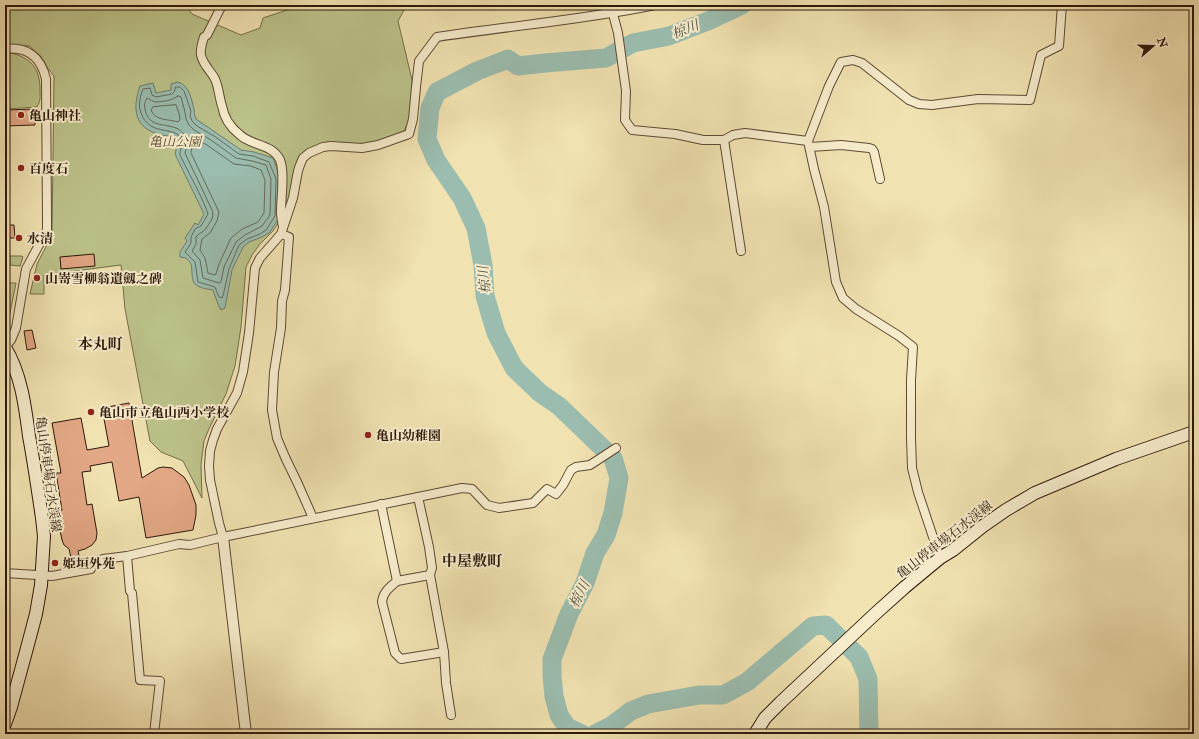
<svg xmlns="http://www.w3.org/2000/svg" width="1199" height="739" font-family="'IM FELL Double Pica','Noto Serif JP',serif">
  <rect width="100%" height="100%" fill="#f1e2b1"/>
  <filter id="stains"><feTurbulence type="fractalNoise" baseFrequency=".005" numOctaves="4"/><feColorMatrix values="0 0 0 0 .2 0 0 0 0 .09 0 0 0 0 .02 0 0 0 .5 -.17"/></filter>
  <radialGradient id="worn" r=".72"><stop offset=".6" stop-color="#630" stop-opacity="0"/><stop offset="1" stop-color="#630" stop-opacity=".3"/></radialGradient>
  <g fill="#bcc38a" stroke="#746e4a">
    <polygon points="5,5 186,5 192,14 241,35 260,28 263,18 296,7 295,5 407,5 398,21 412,80 410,118 404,131 379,141 356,145 327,142 316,146 308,149 286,211 273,231 260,244 252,255 246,267 241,327 235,366 226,394 208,431 204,441 201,464 202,498 183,461 161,452 150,441 125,309 121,265 44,275 44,294 30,294 37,264 52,235 54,76 30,46 5,45"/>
    <path d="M 10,53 C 30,57 40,68 40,89 C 40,97 41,100 37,107 L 5,109 L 5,54 Z"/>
    <polygon points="10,256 22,256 23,257 20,266 10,265"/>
    <polygon points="5,283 16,283 8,323 5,324"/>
  </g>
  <path fill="#9bbdaf" stroke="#6f7b6d" d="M 178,82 C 189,85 192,100 194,110 C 195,113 194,116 196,119 L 241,150 L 254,152 L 273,158 L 280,178 L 280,217 L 269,233 L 262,237 L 249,242 L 243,247 L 232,270 L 225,308 L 221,310 L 218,304 L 213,290 C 208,289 198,288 195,284 C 188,276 198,258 180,257 L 180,252 L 187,241 L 185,238 L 195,223 L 198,225 L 204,214 L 175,154 L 178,142 C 172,134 171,137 162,135 C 134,129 132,109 140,86 L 153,83 L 156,93 L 171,90 L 171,84 Z"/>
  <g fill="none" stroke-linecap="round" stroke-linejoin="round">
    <g stroke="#646a5c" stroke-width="1">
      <path d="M 176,87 L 180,87 L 184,91 L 191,111 L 190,116 L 192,121 L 197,126 L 214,136 L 239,154 L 253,156 L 269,162 L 276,179 L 275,216 L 266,230 L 260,234 L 247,239 L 239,245 L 229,269 L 223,296 L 222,298 L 219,297 L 215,287 L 198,282 L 195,262 L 185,252 L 191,243 L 191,237 L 195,229 L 201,226 L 208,214 C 203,199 194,183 187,169 C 185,164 182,160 180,155 C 179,150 184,145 182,140 C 175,124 150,138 141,113 C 138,106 140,96 143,89 L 150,88 L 152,95 L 156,97 L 172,94 L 174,92 Z"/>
      <path d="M 178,96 L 181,97 L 185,112 L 186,119 L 189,125 L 194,130 L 211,140 L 236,158 L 252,161 L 266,165 L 271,179 L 270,215 L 262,226 L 245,235 L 236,242 L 224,267 L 221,282 L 219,283 L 203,278 L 200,260 L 192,251 L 196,244 L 196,237 L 199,234 L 205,230 L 212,219 L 213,214 L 212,210 L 185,153 C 186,148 189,143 186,138 C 185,135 181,130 178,129 C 167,123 151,128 146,113 C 144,107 144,103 147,98 C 150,99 153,102 156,102 C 163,102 173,100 178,96 Z"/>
      <path d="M 176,105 L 179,113 L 180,120 L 178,122 C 169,119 155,121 151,110 L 153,107 Z"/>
      <polygon points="194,138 207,145 234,164 251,166 261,170 265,180 264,213 258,222 242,229 231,238 219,264 216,274 215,275 208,273 205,258 200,250 202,239 210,233 217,221 219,212 191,153"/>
    </g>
    <g stroke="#9bbdaf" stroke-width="19">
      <polyline points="582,734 567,727 559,715 554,696 552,676 552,659 569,614 585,583 595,553 606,535 613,513 619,478 613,458 559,406 540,393 514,368 496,333 485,296 483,265 476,228 462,198 436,160 427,139 430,108 437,92 477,71 508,59 518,66 545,63 606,58 633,43 669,36 708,21 742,5"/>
      <polyline points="595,734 611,726 631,711 648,704 699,695 723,695 747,682 813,626 826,625 859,657 868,679 869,734"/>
    </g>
  </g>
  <g fill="#e2a785" stroke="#2d180a">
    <polygon points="34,109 35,125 5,126 5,119 8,118 8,110"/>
    <polygon points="5,225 14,225 15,238 5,238"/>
    <polygon points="94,254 95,266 61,269 60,257"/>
    <polygon points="32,330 36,348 27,350 24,331"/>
    <polygon points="129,403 142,478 158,468 163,467 172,468 184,477 189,485 196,505 196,515 193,530 146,538 139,497 119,501 112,462 90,466 91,471 82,472 87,505 92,504 97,533 96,540 92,545 85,549 78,551 80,560 72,562 69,549 64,545 62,540 56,511 62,510 56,473 61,473 52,423 81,418 87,450 109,446 102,408"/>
  </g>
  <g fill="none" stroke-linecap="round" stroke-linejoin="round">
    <g stroke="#5e4a34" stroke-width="10">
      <g id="minor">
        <path d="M 222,5 L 207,35 L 204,37 C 202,43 200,49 201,55 C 203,65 211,71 215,79 C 219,88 219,97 222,106 C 224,117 230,127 239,134 C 250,146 272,143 280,160 C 285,172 281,198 281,212 C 281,217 282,222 283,227"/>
        <polyline points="613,14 618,33 626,91 625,120 632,130 675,134 703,140 724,140 733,135 745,133 808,141"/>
        <path d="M 5,49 C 27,46 41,57 46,79 L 47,221 L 47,230 L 26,269 L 16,328 L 11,340 L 5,347"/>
        <polyline points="724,140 741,251"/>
        <polyline points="810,147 841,145 869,148 872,149 874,152 880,179"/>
        <polyline points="281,234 289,237 285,290 282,301 281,328 274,372 272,410 277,438 285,457 298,484 313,518"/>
        <polyline points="418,497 429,547 432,568 430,575 444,652 446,683 451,715"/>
        <path d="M 381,504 L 397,581 C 390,587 383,592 382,602 L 395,653 L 401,659 L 444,652"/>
        <path d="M 223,537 L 219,523 L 210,480 L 209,466 L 210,451 L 213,440 L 217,429 L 237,393 L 243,372 L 249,333 L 255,268 L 260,258 L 281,234 L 293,198 L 298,171 L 300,165 L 303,158 L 309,153 L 323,147 L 331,146 L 362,148 L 378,145 L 409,134 L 413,119 L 416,87 L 419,61 L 437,37 C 509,26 583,20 655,5"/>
        <polyline points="127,556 130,591 132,593 140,680 160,681 154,734"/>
        <polyline points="940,558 918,492 912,468 911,438 911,380 913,347 899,336 856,309 843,298 836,282 824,207 814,169 808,141 829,86 841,62 853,60 862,63 909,100 919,104 932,105 978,99 1030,100 1041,55 1059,46 1062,5"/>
        <polyline points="5,573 52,576 91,569 94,562 103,559 127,556 179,544 190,545 223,537 462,488 472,489 487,505 499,508 533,503 547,489 556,494 563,485 571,470 576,467 590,465 616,448"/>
        <polyline points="397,581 430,575"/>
      </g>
    </g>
    <g stroke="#5e4a34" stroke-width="12">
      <polyline id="tertiary" points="223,537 246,734"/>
    </g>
    <g stroke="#2d180a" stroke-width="14">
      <g id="secondary">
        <path d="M 5,347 C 21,374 25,405 29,436 C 34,463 38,491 42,518 L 44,536 L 41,585 L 36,614 L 27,648 L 11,707 L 5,724"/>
        <polyline points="755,734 765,718 781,702 876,613 905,587 940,558 953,550 983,526 1006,510 1035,493 1116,459 1194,432"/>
      </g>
    </g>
    <use href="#minor" stroke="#f6eccc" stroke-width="8"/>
    <use href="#tertiary" stroke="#f6eccc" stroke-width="10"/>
    <use href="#secondary" stroke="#f6eccc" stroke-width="12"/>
  </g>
  <g fill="#8f2418" stroke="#f6eccc" stroke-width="1.5">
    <circle cx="21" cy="115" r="4"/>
    <circle cx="21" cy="168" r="4"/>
    <circle cx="19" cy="238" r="4"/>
    <circle cx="37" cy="278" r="4"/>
    <circle cx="91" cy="412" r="4"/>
    <circle cx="368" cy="435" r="4"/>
    <circle cx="55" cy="563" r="4"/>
  </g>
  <g text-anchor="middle" stroke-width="4" stroke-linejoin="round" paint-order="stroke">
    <g font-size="13" font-weight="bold" fill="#2d180a" stroke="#f6eccc" text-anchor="start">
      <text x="29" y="120">亀山神社</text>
      <text x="29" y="173">百度石</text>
      <text x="27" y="243">水清</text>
      <text x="45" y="283">山嵜雪柳翁遺劔之碑</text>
      <text x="99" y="417">亀山市立亀山西小学校</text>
      <text x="376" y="440">亀山幼稚園</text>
      <text x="63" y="568">姫垣外苑</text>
    </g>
    <g font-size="13" font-style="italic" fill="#584b30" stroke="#f6eccc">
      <text x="175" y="146">亀山公園</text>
    </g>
    <g font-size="13" fill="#2d180a" stroke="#f6eccc">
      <text transform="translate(49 474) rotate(82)" y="5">亀山停車場石水渓線</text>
      <text transform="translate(944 539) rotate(-38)" y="5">亀山停車場石水渓線</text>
    </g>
    <g font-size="14" font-style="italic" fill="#545244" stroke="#f6eccc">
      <text transform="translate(685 29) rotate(-22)" y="5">椋川</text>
      <text transform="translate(484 280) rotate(-96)" y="5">椋川</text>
      <text transform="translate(579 594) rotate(-63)" y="5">椋川</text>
    </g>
    <g font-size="15" font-weight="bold" fill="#2d180a" stroke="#f6eccc">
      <text x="100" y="349">本丸町</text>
      <text x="472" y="566">中屋敷町</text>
    </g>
  </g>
  <rect width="1199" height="739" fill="none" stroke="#f1e2b1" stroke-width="20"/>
  <rect x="6" y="6" width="1187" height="727" fill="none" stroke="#2d180a" stroke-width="2"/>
  <rect x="10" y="10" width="1179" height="719" fill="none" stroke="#2d180a"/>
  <g transform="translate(1153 46) rotate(70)" stroke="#f6eccc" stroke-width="3" paint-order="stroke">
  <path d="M0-3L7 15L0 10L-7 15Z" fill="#2d180a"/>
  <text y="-6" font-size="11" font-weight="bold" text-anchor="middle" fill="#2d180a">N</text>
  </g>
  <rect width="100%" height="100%" filter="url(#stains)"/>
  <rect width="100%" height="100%" fill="url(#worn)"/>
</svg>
